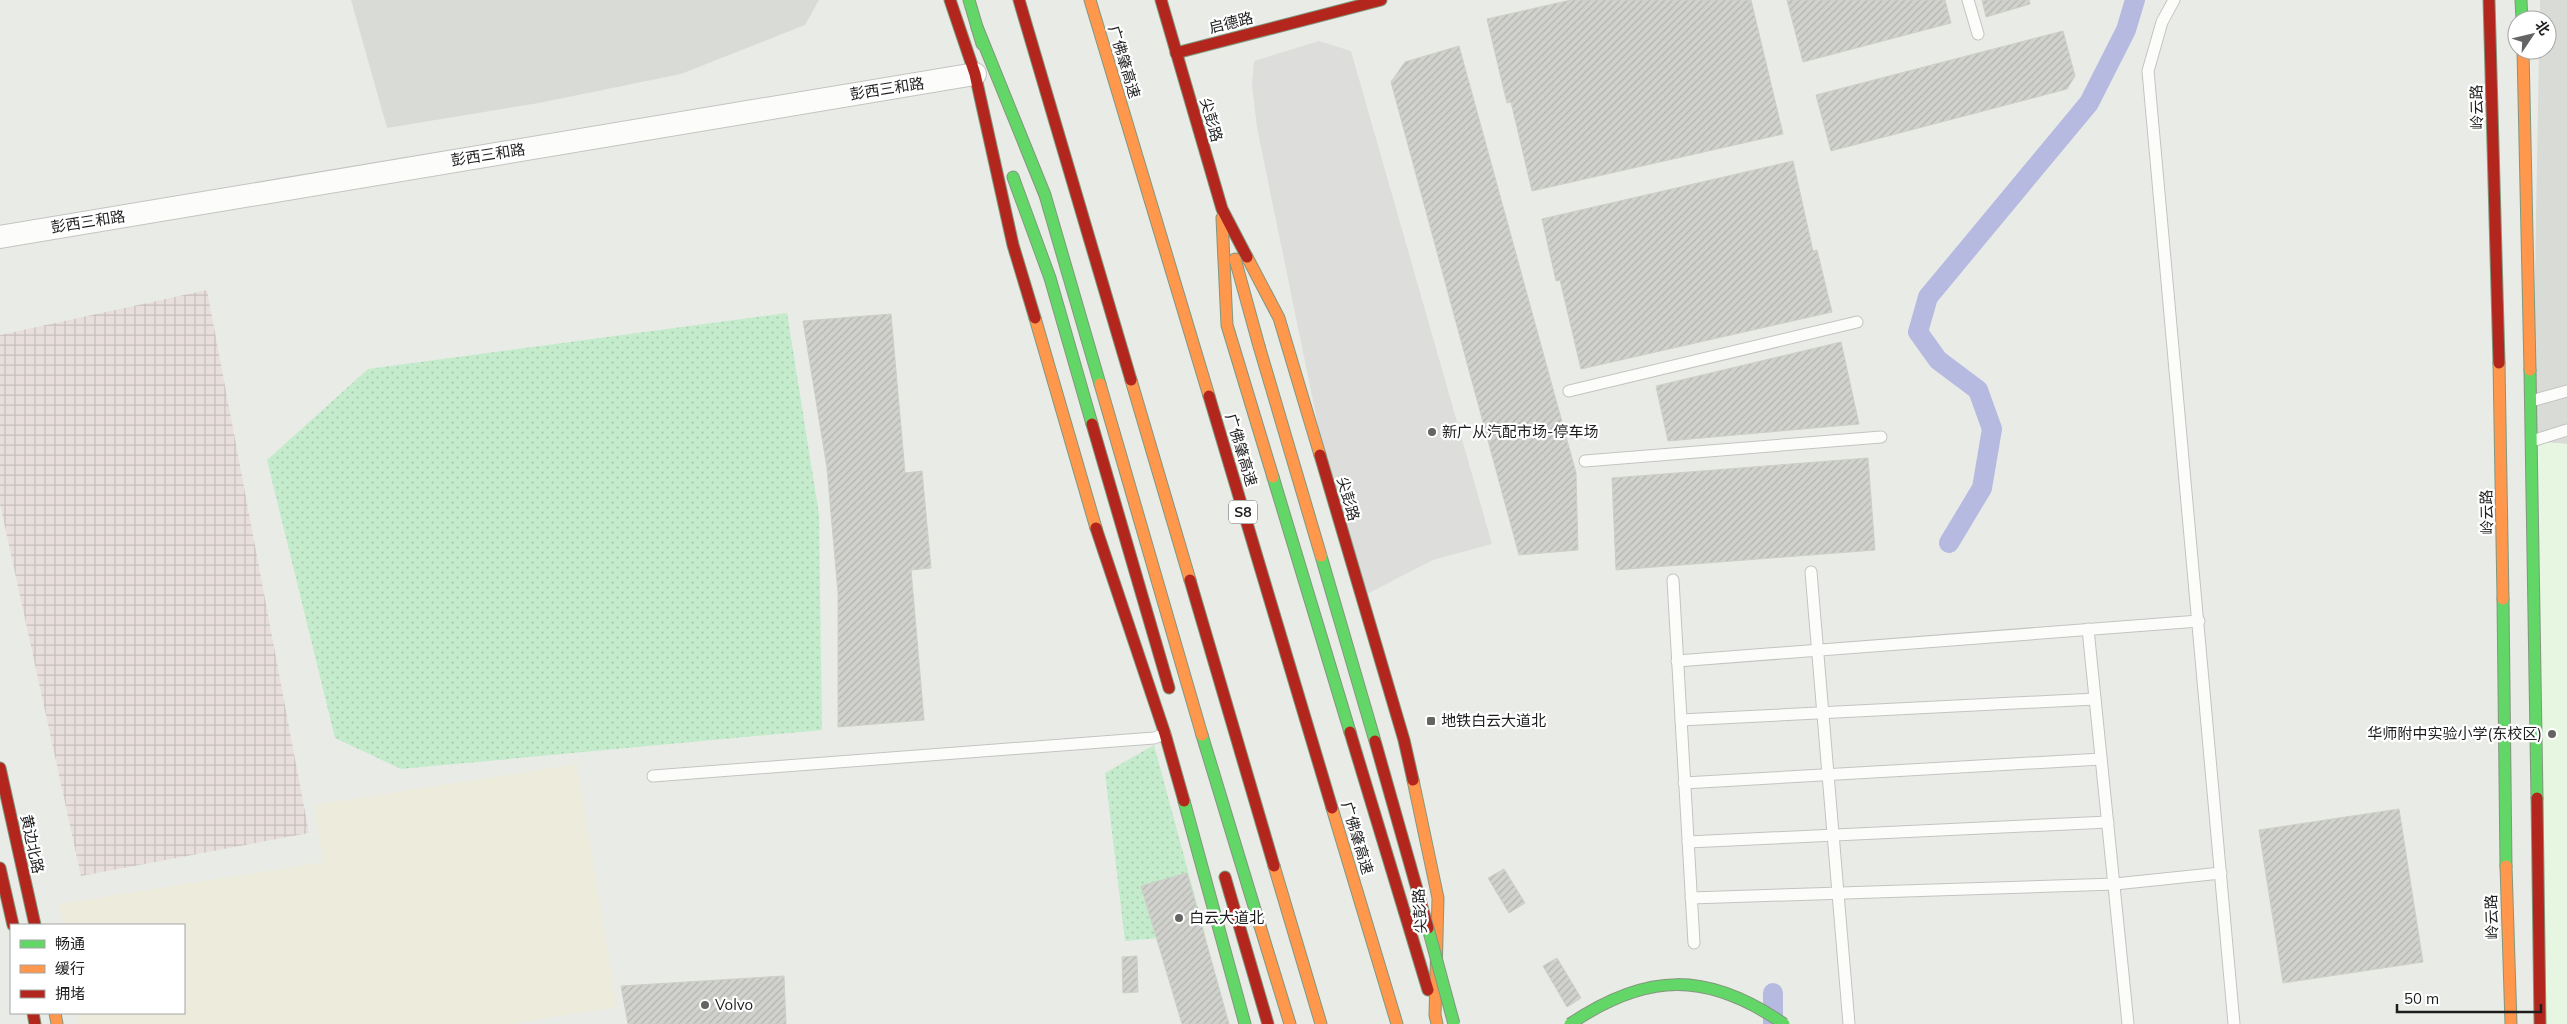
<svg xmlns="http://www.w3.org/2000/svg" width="2567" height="1024" font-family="Mulish,'Noto Sans SC',sans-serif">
  <defs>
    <pattern id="industrial-grid" width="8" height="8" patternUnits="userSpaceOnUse" patternTransform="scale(1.25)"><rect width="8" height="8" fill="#e8dfdd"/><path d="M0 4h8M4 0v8" fill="none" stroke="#c7bfbd"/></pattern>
    <pattern id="grass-dots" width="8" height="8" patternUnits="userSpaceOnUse" patternTransform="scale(1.25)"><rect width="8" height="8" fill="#c5ebcd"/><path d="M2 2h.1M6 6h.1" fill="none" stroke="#a9c9b0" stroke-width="1.8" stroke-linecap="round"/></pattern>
    <pattern id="building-hatch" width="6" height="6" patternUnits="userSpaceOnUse" patternTransform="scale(1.25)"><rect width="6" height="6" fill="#d1d2cd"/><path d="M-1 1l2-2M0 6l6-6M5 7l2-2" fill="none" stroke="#b3b4b0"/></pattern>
  </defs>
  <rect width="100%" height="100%" fill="#e9ece6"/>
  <g fill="#d9dbd7">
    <polygon points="351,0 819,0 805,25 681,74 539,103 387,128"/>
    <polygon points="2540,0 2567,0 2567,444 2532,441 2539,50 2547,50 2547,20 2540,20"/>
  </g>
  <polygon fill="#edebdb" points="577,764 617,1007 509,1024 78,1024 77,1013 184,1013 184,925 62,925 59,904 323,862 314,805"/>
  <polygon fill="url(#industrial-grid)" points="207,290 309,833 81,876 0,504 0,335"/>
  <polygon fill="#e7f6e0" points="2532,441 2567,444 2567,1024 2540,1024"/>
  <g fill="url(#grass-dots)">
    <polygon points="787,313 819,514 822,730 401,769 335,738 267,460 368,369"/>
    <polygon points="1154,745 1205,934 1125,941 1105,773"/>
  </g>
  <polygon fill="#dddedc" points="1319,41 1351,51 1492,544 1433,560 1365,595 1326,464 1257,128 1252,85 1254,61"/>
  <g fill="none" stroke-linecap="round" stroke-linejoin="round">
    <g stroke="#b7bae0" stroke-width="20">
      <polyline points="1949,543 1982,488 1992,429 1978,390 1938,360 1918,332 1928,297 2089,103 2126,30 2135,0"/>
      <polyline points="1773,993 1773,1024"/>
    </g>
  </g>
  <g fill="url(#building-hatch)" stroke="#cdcfc7">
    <polygon points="1571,0 1751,0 1783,134 1532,191 1511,102 1507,103 1487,19"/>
    <polygon points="1787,0 1945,0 1951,23 1803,62"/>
    <polygon points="1982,0 2029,0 2030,4 1986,17"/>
    <polygon points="2063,31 2075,76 2067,89 1831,151 1816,95"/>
    <polygon points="1459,46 1576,473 1578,550 1519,555 1391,82 1405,62"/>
    <polygon points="1793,161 1813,251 1817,250 1832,312 1581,369 1560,280 1556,281 1542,219"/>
    <polygon points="891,314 905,473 922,471 931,568 911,570 924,720 838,727 838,593 827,468 803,321"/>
    <polygon points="1841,342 1859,424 1668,441 1656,386"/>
    <polygon points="1868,458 1875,550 1616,570 1612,478"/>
    <polygon points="2399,809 2423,962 2283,983 2259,830"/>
    <polygon points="1504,869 1525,903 1509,913 1488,878"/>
    <polygon points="1187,873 1229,1024 1182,1024 1141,886"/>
    <polygon points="1137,956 1138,992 1123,993 1122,957"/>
    <polygon points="1557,958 1581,998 1567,1007 1543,966"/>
    <polygon points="784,976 786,1024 628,1024 621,986"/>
  </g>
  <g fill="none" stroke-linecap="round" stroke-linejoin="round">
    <g stroke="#c3c4c2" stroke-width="13">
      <g id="lane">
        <polyline points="1968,0 1978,34"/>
        <polyline points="2174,0 2162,22 2148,71 2234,1024"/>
        <polyline points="1569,391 1857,322"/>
        <polyline points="2531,401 2567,391"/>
        <polyline points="2532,441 2567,430"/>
        <polyline points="1585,461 1881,437"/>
        <polyline points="1811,572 1849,1024"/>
        <polyline points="1673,580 1694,943"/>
        <polyline points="2088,629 2128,1024"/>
        <polyline points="1677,661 2199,621"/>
        <polyline points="1681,720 2095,699"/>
        <polyline points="653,776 1154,738 1165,734"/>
        <polyline points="1684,783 2101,759"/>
        <polyline points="1688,842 2108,822"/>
        <polyline points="1691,898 2115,884 2221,873"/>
      </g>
    </g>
    <g stroke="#c3c4c2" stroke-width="24">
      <polyline id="street" points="0,237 975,74"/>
    </g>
    <g stroke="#82977e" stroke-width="13">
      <g id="fast">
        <polyline points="969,0 982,44"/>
        <polyline points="2521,0 2522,20"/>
        <polyline points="977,27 1045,195 1100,384"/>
        <polyline points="1013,177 1050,278 1092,424"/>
        <polyline points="2530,370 2537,798"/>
        <polyline points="1273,477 1350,732"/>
        <polyline points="2503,599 2506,866"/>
        <polyline points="1202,735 1260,926"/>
        <polyline points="1184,801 1245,1024"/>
      </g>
    </g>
    <g stroke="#82977e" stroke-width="13">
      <g id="slow">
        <polyline points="1090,0 1209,396"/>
        <polyline points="2523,50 2530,370"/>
        <polyline points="1222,218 1227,325 1273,477"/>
        <polyline points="1247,257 1279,318 1320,455"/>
        <polyline points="1235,259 1259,346"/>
        <polyline points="1035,318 1096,528"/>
        <polyline points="2499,363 2503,599"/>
        <polyline points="1131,380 1190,580"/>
        <polyline points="1100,384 1202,735"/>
        <polyline points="1413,780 1438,898 1435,1015 1437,1024"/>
        <polyline points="1332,808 1397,1024"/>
        <polyline points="1274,866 1321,1024"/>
        <polyline points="2506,866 2511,1024"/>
        <polyline points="1260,926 1290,1024"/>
        <polyline points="55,1013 57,1024"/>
      </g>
    </g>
    <g stroke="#82977e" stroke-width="13">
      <g id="jam">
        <polyline points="950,0 975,74 1013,245 1035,318"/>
        <polyline points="1019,0 1131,380"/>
        <polyline points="1161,0 1222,209 1247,257"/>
        <polyline points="2489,0 2499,363"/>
        <polyline points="1176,53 1381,0"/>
        <polyline points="1209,396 1332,808"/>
        <polyline points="1092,424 1169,688"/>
        <polyline points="1320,455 1404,740 1413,780"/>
        <polyline points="1096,528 1165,734 1184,801"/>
        <polyline points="1190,580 1274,866"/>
        <polyline points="1350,732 1428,990"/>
        <polyline points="0,768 35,925"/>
        <polyline points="2537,798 2540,1024"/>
        <polyline points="0,868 13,925"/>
        <polyline points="1225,877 1268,1024"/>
        <polyline points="33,1013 35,1024"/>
      </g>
    </g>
    <use href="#lane" stroke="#fcfcfb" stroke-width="11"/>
    <use href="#street" stroke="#fcfcfb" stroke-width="22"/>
    <use href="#fast" stroke="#63d668" stroke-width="11"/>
    <use href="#slow" stroke="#ff974d" stroke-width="11"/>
    <use href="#jam" stroke="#b3261e" stroke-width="11"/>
    <g stroke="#82977e" stroke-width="13" stroke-linecap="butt">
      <g id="fast-bridge">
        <polyline points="1321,556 1375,741"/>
        <polyline points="1428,928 1454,1024"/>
        <path d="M 1570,1024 C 1647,972 1707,971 1784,1024"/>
      </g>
    </g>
    <g stroke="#82977e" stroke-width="13" stroke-linecap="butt">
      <polyline id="slow-bridge" points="1259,346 1321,556"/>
    </g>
    <g stroke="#82977e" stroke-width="13" stroke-linecap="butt">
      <polyline id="jam-bridge" points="1375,741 1428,928"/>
    </g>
    <use href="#fast-bridge" stroke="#63d668" stroke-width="11"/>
    <use href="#slow-bridge" stroke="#ff974d" stroke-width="11"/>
    <use href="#jam-bridge" stroke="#b3261e" stroke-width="11"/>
  </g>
  <g fill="#646563" stroke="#fff" stroke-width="2">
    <circle cx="1432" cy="432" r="5"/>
    <rect x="1426" y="716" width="10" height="10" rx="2.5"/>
    <circle cx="2552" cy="734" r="5"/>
    <circle cx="1179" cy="918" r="5"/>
    <circle cx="705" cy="1005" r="5"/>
  </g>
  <g text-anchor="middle" stroke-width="4.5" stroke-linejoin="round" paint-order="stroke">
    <rect fill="#fff" stroke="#616161" stroke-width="1" x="1229" y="500.5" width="28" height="23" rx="4"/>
    <g font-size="14" font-weight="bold" fill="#1d1d1d">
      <text x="1243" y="517">S8</text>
    </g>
    <g font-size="15" fill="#1d1d1d" stroke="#fff">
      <text transform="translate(1231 23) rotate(-14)" y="5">启德路</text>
      <text transform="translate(1124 62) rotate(73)" y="5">广佛肇高速</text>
      <text transform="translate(887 89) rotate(-9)" y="5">彭西三和路</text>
      <text transform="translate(2477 107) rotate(-91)" y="5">岭云路</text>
      <text transform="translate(1211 120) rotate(74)" y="5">尖彭路</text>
      <text transform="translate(488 155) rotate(-9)" y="5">彭西三和路</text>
      <text transform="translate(88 222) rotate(-9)" y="5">彭西三和路</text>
      <text transform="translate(1241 450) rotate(73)" y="5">广佛肇高速</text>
      <text transform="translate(1348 499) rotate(74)" y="5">尖彭路</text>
      <text transform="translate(2487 512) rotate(-91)" y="5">岭云路</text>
      <text transform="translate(1357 838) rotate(73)" y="5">广佛肇高速</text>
      <text transform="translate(32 844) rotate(78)" y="5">黄边北路</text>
      <text transform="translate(1420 911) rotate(-93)" y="5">尖彭路</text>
      <text transform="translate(2492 917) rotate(-92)" y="5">岭云路</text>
    </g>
    <g font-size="15" fill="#1d1d1d" stroke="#fff" text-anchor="start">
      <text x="1442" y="437">新广从汽配市场-停车场</text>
      <text x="1441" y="726">地铁白云大道北</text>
      <text x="2542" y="739" text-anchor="end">华师附中实验小学(东校区)</text>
      <text x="1189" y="923">白云大道北</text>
      <text x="715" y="1010">Volvo</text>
    </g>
  </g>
  <rect x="10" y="924" width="175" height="90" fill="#ffffff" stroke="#a5a5a5"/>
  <rect x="20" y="940" width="25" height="8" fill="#63d668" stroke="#a5a5a5"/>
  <text x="55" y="949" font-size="15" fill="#1d1d1d">畅通</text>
  <rect x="20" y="965" width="25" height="8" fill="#ff974d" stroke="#a5a5a5"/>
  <text x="55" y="974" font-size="15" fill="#1d1d1d">缓行</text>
  <rect x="20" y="990" width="25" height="8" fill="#b3261e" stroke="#a5a5a5"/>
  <text x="55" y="999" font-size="15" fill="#1d1d1d">拥堵</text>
  <g transform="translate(2532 35) rotate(55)"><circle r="24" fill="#ffffff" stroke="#a5a5a5"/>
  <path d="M0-4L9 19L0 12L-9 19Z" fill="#646563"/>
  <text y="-8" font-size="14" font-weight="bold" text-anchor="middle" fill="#1d1d1d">北</text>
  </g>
  <path d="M2397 1004v8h144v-8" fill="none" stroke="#1d1d1d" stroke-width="2.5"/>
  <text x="2404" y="1004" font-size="15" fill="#1d1d1d" stroke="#ffffff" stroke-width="4" paint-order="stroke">50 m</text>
</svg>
